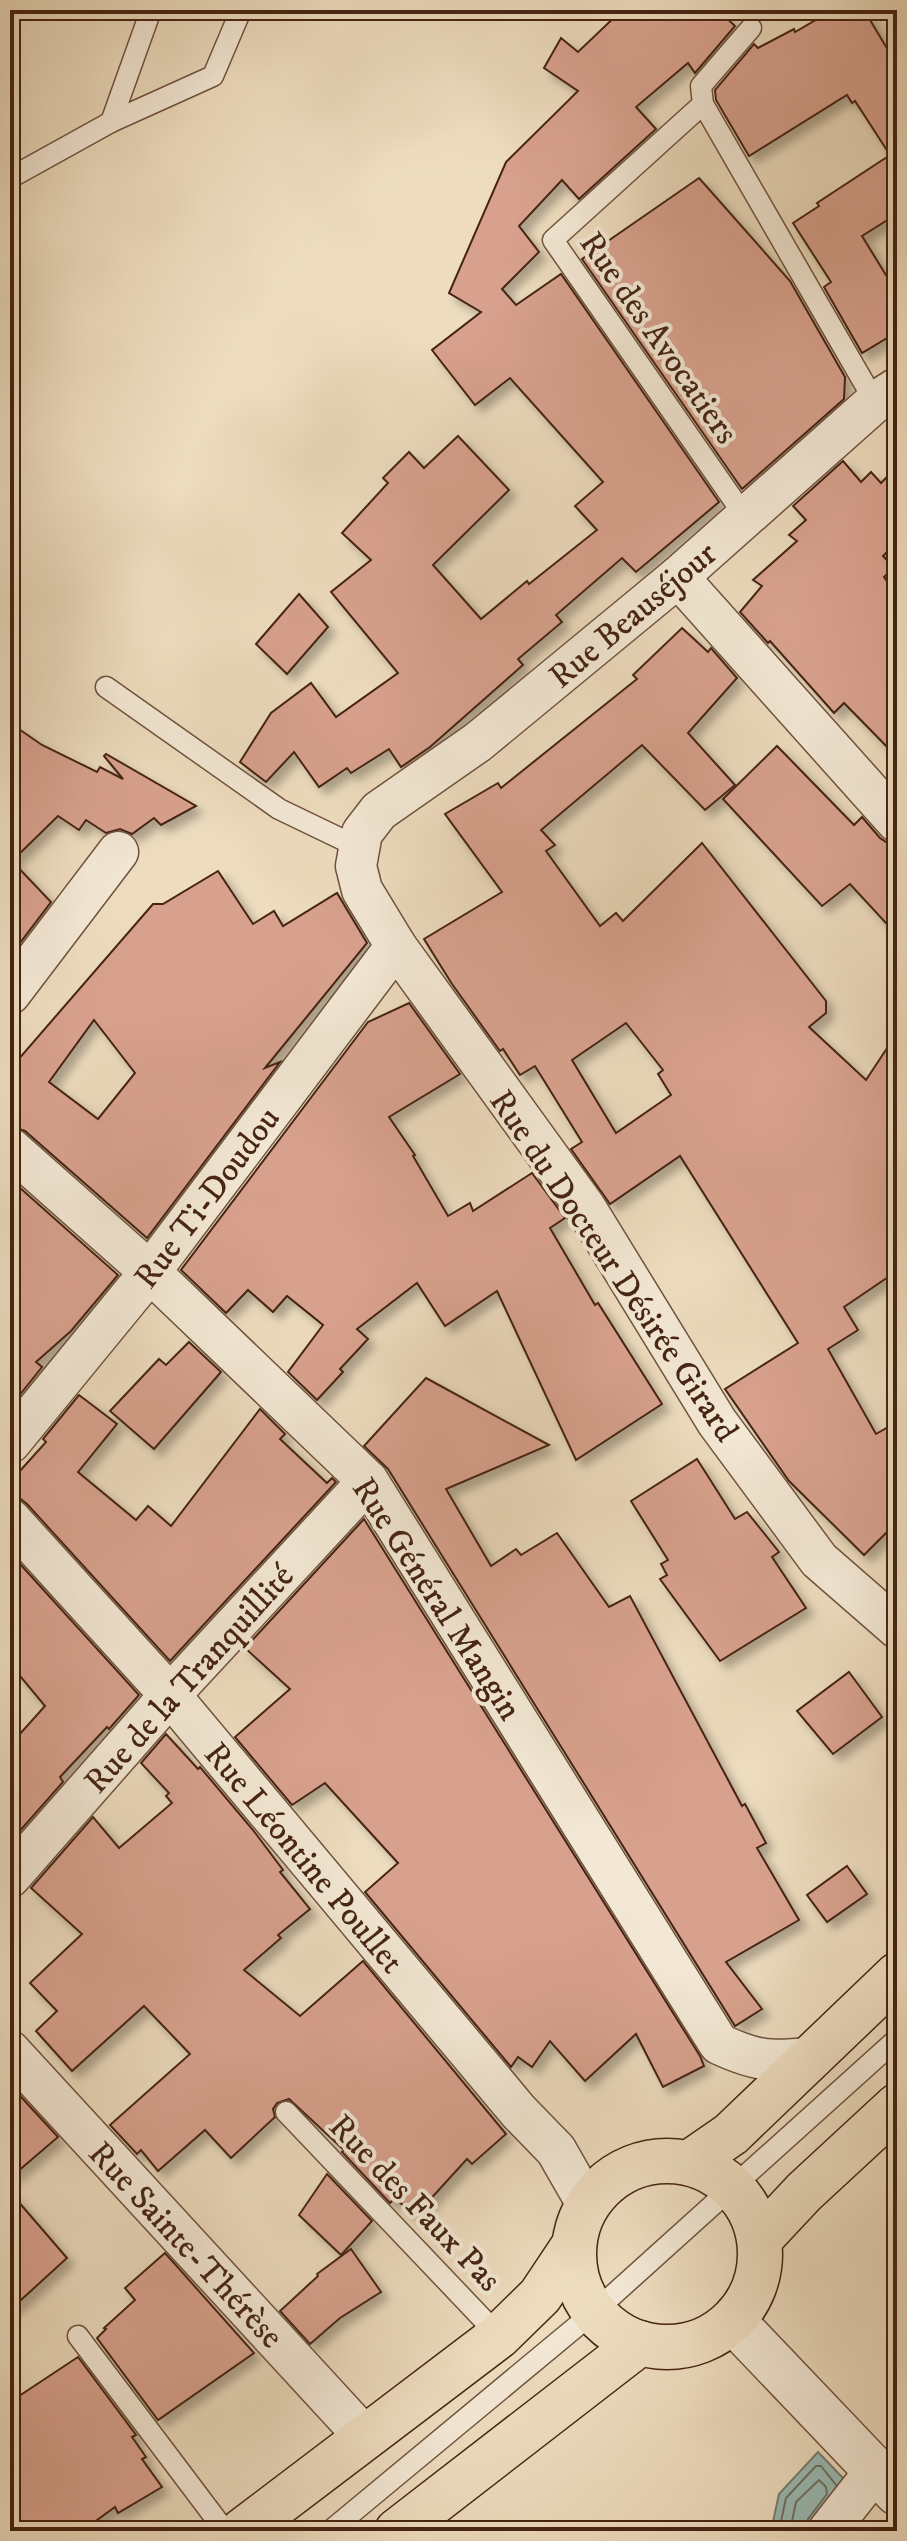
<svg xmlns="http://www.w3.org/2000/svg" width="907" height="2541" font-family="'IM FELL DW Pica',serif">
  <defs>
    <filter id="shadow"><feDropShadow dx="7" dy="7" stdDeviation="4" flood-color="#0004"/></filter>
  </defs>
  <rect width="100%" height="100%" fill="#eddcbe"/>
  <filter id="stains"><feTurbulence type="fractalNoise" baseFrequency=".0025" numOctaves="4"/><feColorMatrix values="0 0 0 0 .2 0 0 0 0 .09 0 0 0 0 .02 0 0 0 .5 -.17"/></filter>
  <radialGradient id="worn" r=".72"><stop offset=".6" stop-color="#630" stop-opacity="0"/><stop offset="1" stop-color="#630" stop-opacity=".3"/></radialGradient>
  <polygon fill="#99bbb4" stroke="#777f73" stroke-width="2" points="818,2452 844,2479 821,2531 771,2531 779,2494"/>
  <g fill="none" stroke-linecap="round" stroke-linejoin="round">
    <g stroke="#6f7063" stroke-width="2">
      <polyline points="779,2531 786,2498 816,2466 821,2466 836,2485"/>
      <polyline points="790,2531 796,2502 819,2480 826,2487 827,2494 808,2519 806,2531"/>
    </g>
  </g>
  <g fill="#d8a18d" stroke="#452412" stroke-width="2" fill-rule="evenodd" filter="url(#shadow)">
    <polygon points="622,10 718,10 735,26 695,73 688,63 636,107 656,129 579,199 562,180 519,226 539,252 502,289 516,305 561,274 719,502 636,572 622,558 556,615 562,622 518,659 523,665 430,747 401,767 389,749 351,773 347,768 319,787 294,752 266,782 240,762 271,713 311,683 336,717 398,673 331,592 371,560 342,533 388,483 383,478 409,452 424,468 458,436 509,490 433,565 481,619 527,581 529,584 597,530 575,506 603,482 510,378 475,405 432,350 481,312 449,293 506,162 578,91 544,68 561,38 578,52"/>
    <polygon points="833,10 864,10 897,65 897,214 862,236 897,293 897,332 862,353 824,287 831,282 793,223 819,206 817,203 890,155 855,101 852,103 847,95 749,156 716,100 715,90 754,44 758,48 794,29 795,32"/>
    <polygon points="699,178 790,281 845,377 844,399 742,489 582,259"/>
    <polygon points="843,461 861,482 871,472 881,483 897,467 897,542 883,556 894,568 884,577 897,596 897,757 844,703 834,713 770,641 768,643 740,612 762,586 753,580 797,541 789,535 806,520 793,506"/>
    <polygon points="299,594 328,627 287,674 256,644"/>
    <path d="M 682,628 L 708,652 L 711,648 L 737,678 L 688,733 L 735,785 L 705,810 L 642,745 L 541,830 L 555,845 L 546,851 L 600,926 L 616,913 L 623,921 L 702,843 L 826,1001 L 826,1013 L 809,1027 L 866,1080 L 897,1033 L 897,1271 L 844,1307 L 858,1330 L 828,1349 L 876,1434 L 897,1422 L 897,1522 L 864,1555 L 789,1481 L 725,1389 L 798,1343 L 680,1156 L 610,1204 L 571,1149 L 582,1142 L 535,1066 L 520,1075 L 503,1049 L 500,1051 L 452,984 L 424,939 L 502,892 L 445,814 L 498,783 L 501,788 L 637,679 L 633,675 ZM 626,1023 L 663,1070 L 658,1074 L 671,1095 L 616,1133 L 572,1060 Z"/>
    <polygon points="10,723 42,745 97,772 100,767 123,779 104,756 106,754 196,806 161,825 154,818 132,834 120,829 106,833 86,820 79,830 58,816 12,861 51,902 10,956"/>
    <polygon points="777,746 854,825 862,817 880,838 889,844 897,844 897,935 850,884 822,906 723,799"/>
    <path d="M 218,871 L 253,924 L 274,911 L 283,926 L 337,893 L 367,943 L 265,1068 L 280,1062 L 147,1238 L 25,1131 L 10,1126 L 10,1069 L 153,904 L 163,904 ZM 94,1020 L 135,1073 L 98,1119 L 49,1082 Z"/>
    <polygon points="409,1003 460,1074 389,1117 415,1155 413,1156 448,1216 470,1203 473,1211 532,1173 565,1218 550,1228 595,1305 598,1303 662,1404 576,1460 497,1291 445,1326 417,1283 357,1329 368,1339 340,1369 343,1372 317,1400 288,1372 323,1325 287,1296 273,1312 248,1290 226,1313 181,1270 368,1022"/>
    <polygon points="10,1179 118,1275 71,1331 36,1362 42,1367 10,1407"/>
    <polygon points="189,1342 221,1372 154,1449 110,1411 159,1359 166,1365"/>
    <polygon points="426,1378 549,1445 446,1489 491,1566 516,1549 521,1555 557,1533 609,1607 630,1596 742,1806 745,1804 766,1843 757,1848 799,1920 726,1962 762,2009 735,2026 388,1469 364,1446"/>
    <polygon points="79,1395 117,1424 78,1472 136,1520 148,1506 171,1526 260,1409 285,1434 280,1439 327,1483 332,1478 336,1482 170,1661 27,1504 18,1497 10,1497 10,1482 46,1442 43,1439"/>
    <polygon points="697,1459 735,1519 747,1512 779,1552 772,1557 806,1608 720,1661 660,1579 667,1575 661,1564 668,1560 631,1501"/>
    <polygon points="364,1519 700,2056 704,2066 663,2087 636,2034 585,2081 550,2041 532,2067 518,2057 511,2067 365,1892 398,1863 325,1783 292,1805 235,1737 290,1689 245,1648"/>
    <polygon points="10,1553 139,1695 109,1729 107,1727 60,1777 63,1782 10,1842 10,1745 45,1706 10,1664"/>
    <polygon points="849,1672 882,1717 833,1754 797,1711"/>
    <polygon points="166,1734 198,1769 200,1767 253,1830 283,1870 280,1872 310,1909 278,1935 281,1938 244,1970 300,2016 363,1961 506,2134 472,2164 467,2159 415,2216 395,2198 390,2203 342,2152 344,2150 289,2099 277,2103 273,2109 275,2117 231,2158 205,2130 158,2171 141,2150 137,2154 110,2125 190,2054 144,2006 72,2071 36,2031 57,2011 30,1983 82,1934 31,1888 93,1817 119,1848 172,1803 166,1796 169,1793 141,1763"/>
    <polygon points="847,1866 867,1894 827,1922 807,1895"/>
    <polygon points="10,2085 58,2137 10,2178"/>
    <polygon points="327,2174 372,2221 341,2255 299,2215"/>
    <polygon points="10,2192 67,2258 10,2310"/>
    <polygon points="351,2249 381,2292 340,2318 310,2344 280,2311 318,2276 317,2274"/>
    <polygon points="165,2253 254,2353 158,2420 97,2338 106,2329 104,2328 135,2300 125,2288"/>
    <polygon points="78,2357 136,2435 132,2437 146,2457 142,2459 162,2487 118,2513 115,2507 82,2531 10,2531 10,2402"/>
  </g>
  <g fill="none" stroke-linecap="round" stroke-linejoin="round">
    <g stroke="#6f523d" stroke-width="23">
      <g id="service">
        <polyline points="703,104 875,402"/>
        <polyline points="111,122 151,10"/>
        <polyline points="10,178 111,122 213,76 241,10"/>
        <polyline points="746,518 553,240 703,104 701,86 751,28"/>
        <polyline points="106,687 279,809 360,848"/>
        <polyline points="286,2112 499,2336"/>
        <polyline points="78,2336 225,2531"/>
        <polyline points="330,2531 594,2312 897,2039"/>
      </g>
    </g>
    <g stroke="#6f523d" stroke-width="43">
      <g id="minor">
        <polyline points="897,388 875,402 678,577 478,742 379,811 362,833 356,866 362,890 396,946 585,1207 717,1422 819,1560 897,1628"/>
        <polyline points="678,577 897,822"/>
        <polyline points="10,994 118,852"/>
        <path d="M 10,1148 L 150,1272 L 368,1481 L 719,2044 C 758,2062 771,2062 814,2057"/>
        <polyline points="10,1443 150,1272 396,946"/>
        <polyline points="10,1519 170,1695 519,2112 556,2150 587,2204"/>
        <polyline points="10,1877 170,1695 368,1481"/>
        <polyline points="10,2051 364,2436"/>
        <polyline points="828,2531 875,2471"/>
      </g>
    </g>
    <g stroke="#6f523d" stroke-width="47">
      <polyline id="tertiary" points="733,2321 897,2493"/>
    </g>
    <g stroke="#452412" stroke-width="47">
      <g id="primary">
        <circle cx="667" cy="2254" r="93"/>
        <polyline points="689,2163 731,2134 897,1975"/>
        <polyline points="760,2239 804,2192 897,2106"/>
        <polyline points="242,2531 499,2336 540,2296 574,2245"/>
        <polyline points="397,2531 640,2343"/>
      </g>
    </g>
    <use href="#service" stroke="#f3e8d5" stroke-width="20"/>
    <use href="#minor" stroke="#f3e8d5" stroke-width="40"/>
    <use href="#tertiary" stroke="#f3e8d5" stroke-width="44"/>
    <use href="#primary" stroke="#eddcbe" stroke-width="44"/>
  </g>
  <g text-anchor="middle" stroke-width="8" stroke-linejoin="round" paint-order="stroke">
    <g font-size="34" fill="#452412" stroke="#f3e8d5">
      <text transform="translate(660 337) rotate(55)" y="12">Rue des Avocatiers</text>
      <text transform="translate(632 614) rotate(-40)" y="12">Rue Beauséjour</text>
      <text transform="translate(206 1197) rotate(-53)" y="12">Rue Ti-Doudou</text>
      <text transform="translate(615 1265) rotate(56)" y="12">Rue du Docteur Désirée Girard</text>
      <text transform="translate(438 1598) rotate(57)" y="12">Rue Général Mangin</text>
      <text transform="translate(188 1678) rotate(-48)" y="12">Rue de la Tranquillité</text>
      <text transform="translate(305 1857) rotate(50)" y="12">Rue Léontine Poullet</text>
      <text transform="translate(416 2202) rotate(46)" y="12">Rue des Faux Pas</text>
      <text transform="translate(187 2244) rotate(47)" y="12">Rue Sainte-Thérèse</text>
    </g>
  </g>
  <rect width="907" height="2541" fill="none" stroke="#eddcbe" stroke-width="40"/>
  <rect x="12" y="12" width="883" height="2517" fill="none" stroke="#452412" stroke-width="4"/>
  <rect x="20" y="20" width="867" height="2501" fill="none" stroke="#452412" stroke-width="2"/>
  <rect width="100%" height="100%" filter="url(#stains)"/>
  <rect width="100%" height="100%" fill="url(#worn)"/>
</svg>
